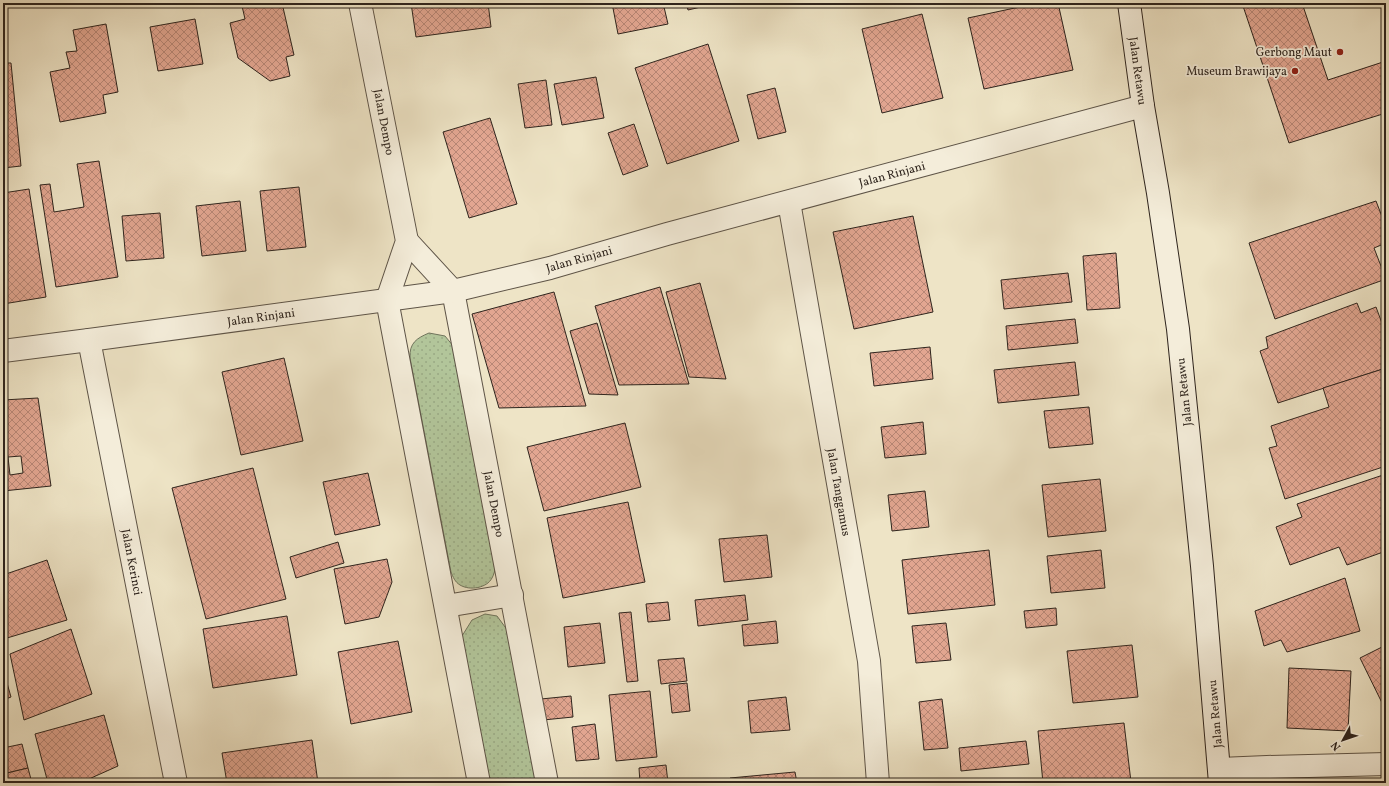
<svg xmlns="http://www.w3.org/2000/svg" width="1389" height="786" font-family="Vollkorn,serif">
  <defs>
    <pattern id="grass-dots" width="8" height="8" patternUnits="userSpaceOnUse"><rect width="8" height="8" fill="#b2c59a"/><path d="M2 2h.1M6 6h.1" fill="none" stroke="#99a984" stroke-width="1.8" stroke-linecap="round"/></pattern>
    <pattern id="building-cross-hatch" width="8" height="8" patternUnits="userSpaceOnUse"><rect width="8" height="8" fill="#e2a691"/><path d="M0 0l8 8M0 8l8-8" fill="none" stroke="#b88776"/></pattern>
  </defs>
  <rect width="100%" height="100%" fill="#eee4c6"/>
  <filter id="stains"><feTurbulence type="fractalNoise" baseFrequency=".005" numOctaves="4"/><feColorMatrix values="0 0 0 0 .2 0 0 0 0 .09 0 0 0 0 .02 0 0 0 .5 -.17"/></filter>
  <radialGradient id="worn" r=".72"><stop offset=".6" stop-color="#630" stop-opacity="0"/><stop offset="1" stop-color="#630" stop-opacity=".3"/></radialGradient>
  <g fill="url(#grass-dots)" stroke="#70745c">
    <path d="M 429,333 L 445,336 L 454,347 L 496,566 C 495,569 494,575 492,578 C 487,588 470,591 460,585 C 455,582 453,577 451,572 L 410,358 C 409,343 417,338 429,333 Z"/>
    <polygon points="485,614 497,616 508,631 537,783 490,783 462,636 472,620"/>
  </g>
  <g fill="url(#building-cross-hatch)" stroke="#2e241d" fill-rule="evenodd">
    <polygon points="253,3 282,3 294,55 286,57 290,76 270,81 238,58 230,23 245,19 242,6"/>
    <polygon points="411,3 488,3 491,27 416,37"/>
    <polygon points="612,3 672,3 672,5 664,7 668,24 618,34"/>
    <polygon points="686,3 718,3 688,10"/>
    <polygon points="1038,3 1058,3 1073,70 984,89 968,18"/>
    <polygon points="1242,3 1302,3 1328,80 1386,61 1386,113 1289,143"/>
    <polygon points="922,14 943,98 882,113 862,29"/>
    <polygon points="195,19 203,64 158,71 150,27"/>
    <polygon points="106,24 118,92 103,95 106,113 60,122 50,72 70,68 66,52 77,51 73,30"/>
    <polygon points="708,44 739,141 667,164 635,68"/>
    <polygon points="3,63 11,63 21,166 3,168"/>
    <polygon points="596,77 604,118 562,125 554,84"/>
    <polygon points="546,80 552,125 525,128 518,84"/>
    <polygon points="775,88 786,132 758,139 747,95"/>
    <polygon points="490,118 517,204 469,218 443,132"/>
    <polygon points="634,124 648,166 623,175 608,133"/>
    <polygon points="99,161 118,277 56,287 40,185 50,184 54,212 84,207 77,164"/>
    <polygon points="299,187 306,247 267,251 260,191"/>
    <polygon points="29,189 46,297 3,304 3,193"/>
    <polygon points="240,201 246,251 202,256 196,206"/>
    <polygon points="1376,201 1386,227 1386,243 1374,248 1386,279 1275,319 1249,243"/>
    <polygon points="160,213 164,258 126,261 122,216"/>
    <polygon points="913,216 933,312 854,329 833,232"/>
    <polygon points="1116,253 1120,308 1087,310 1083,256"/>
    <polygon points="1068,273 1072,302 1004,309 1001,280"/>
    <polygon points="700,283 726,379 689,377 666,292"/>
    <polygon points="660,287 689,384 619,385 595,306"/>
    <polygon points="554,292 586,406 499,408 472,314"/>
    <polygon points="1357,303 1361,313 1376,307 1383,326 1386,325 1386,368 1278,403 1260,351 1268,348 1266,337"/>
    <polygon points="1075,319 1078,343 1008,350 1006,326"/>
    <polygon points="597,323 618,395 589,394 570,331"/>
    <polygon points="930,347 933,379 874,386 870,353"/>
    <polygon points="284,358 303,441 241,455 222,372"/>
    <polygon points="1075,362 1079,395 998,403 994,370"/>
    <polygon points="1386,368 1386,466 1285,499 1269,448 1277,446 1271,426 1329,407 1323,388"/>
    <path d="M 38,398 L 51,486 L 3,491 L 3,400 ZM 21,456 L 23,473 L 10,475 L 8,457 Z"/>
    <polygon points="1089,407 1093,444 1049,448 1044,411"/>
    <polygon points="923,422 926,454 885,458 881,427"/>
    <polygon points="625,423 641,487 544,511 527,447"/>
    <polygon points="253,468 286,599 206,619 172,488"/>
    <polygon points="368,473 380,525 335,535 323,482"/>
    <polygon points="1386,474 1386,551 1347,565 1339,547 1290,565 1276,527 1302,517 1297,504"/>
    <polygon points="1100,479 1106,531 1048,537 1042,485"/>
    <polygon points="925,491 929,527 892,531 888,495"/>
    <polygon points="628,502 645,582 563,598 547,518"/>
    <polygon points="767,535 772,577 724,582 719,539"/>
    <polygon points="338,542 344,563 296,578 290,557"/>
    <polygon points="989,550 995,605 908,614 902,560"/>
    <polygon points="1101,550 1105,588 1051,593 1047,556"/>
    <polygon points="387,559 392,582 379,617 345,624 334,569"/>
    <polygon points="47,560 67,620 7,638 3,625 3,575"/>
    <polygon points="1345,578 1360,631 1287,652 1281,640 1264,646 1255,611"/>
    <polygon points="745,595 748,620 698,626 695,600"/>
    <polygon points="668,602 670,620 648,622 646,604"/>
    <polygon points="1056,608 1057,625 1026,628 1024,611"/>
    <polygon points="631,612 638,681 627,682 619,613"/>
    <polygon points="287,616 297,675 213,688 203,629"/>
    <polygon points="776,621 778,643 744,646 742,625"/>
    <polygon points="600,623 605,663 568,667 564,627"/>
    <polygon points="946,623 951,660 916,663 912,626"/>
    <polygon points="71,629 92,694 24,720 10,654"/>
    <polygon points="398,641 412,712 351,724 338,652"/>
    <polygon points="1132,645 1138,697 1073,703 1067,651"/>
    <polygon points="1386,645 1386,711 1360,658"/>
    <polygon points="684,658 687,681 661,684 658,660"/>
    <polygon points="1289,668 1351,671 1348,731 1287,728"/>
    <polygon points="3,676 5,676 11,697 3,700"/>
    <polygon points="687,683 690,711 672,713 669,685"/>
    <polygon points="650,691 657,757 616,761 609,695"/>
    <polygon points="571,696 573,717 543,720 541,699"/>
    <polygon points="786,697 790,730 751,733 748,701"/>
    <polygon points="942,699 948,748 924,750 919,702"/>
    <polygon points="104,715 118,766 80,783 48,783 35,734"/>
    <polygon points="1124,723 1131,782 1118,783 1043,783 1038,731"/>
    <polygon points="595,724 599,759 576,761 572,727"/>
    <polygon points="312,740 318,783 227,783 222,753"/>
    <polygon points="1026,741 1029,764 961,771 959,748"/>
    <polygon points="22,744 28,768 3,774 3,748"/>
    <polygon points="666,765 668,783 640,783 639,768"/>
    <polygon points="28,768 32,783 3,783 3,774"/>
    <polygon points="795,772 797,783 731,783 730,778"/>
  </g>
  <g fill="none" stroke-linecap="round" stroke-linejoin="round">
    <g stroke="#5e5447" stroke-width="24">
      <g id="street">
        <polyline points="360,3 407,241 387,300 479,783"/>
        <polyline points="789,202 869,661 878,783"/>
        <polyline points="407,241 453,291 547,783"/>
        <polyline points="89,340 176,783"/>
        <polyline points="3,351 89,340 453,291 550,268 667,234 1143,106"/>
        <polyline points="446,606 512,595"/>
        <polyline points="1220,769 1267,767 1386,764"/>
      </g>
    </g>
    <g stroke="#2e241d" stroke-width="24">
      <polyline id="secondary" points="1129,3 1143,106 1158,193 1178,329 1202,566 1220,783"/>
    </g>
    <use href="#street" stroke="#f4edda" stroke-width="22"/>
    <use href="#secondary" stroke="#f4edda" stroke-width="22"/>
  </g>
  <g fill="#8f2418" stroke="#f4edda" stroke-width="1.5">
    <circle cx="1340" cy="52" r="4"/>
    <circle cx="1295" cy="71" r="4"/>
  </g>
  <g text-anchor="middle" stroke-width="3.5" stroke-linejoin="round" paint-order="stroke">
    <g font-size="12" fill="#2e241d" stroke="#f4edda" text-anchor="end">
      <text x="1332" y="56">Gerbong Maut</text>
      <text x="1287" y="75">Museum Brawijaya</text>
    </g>
    <g font-size="12" fill="#2e241d" stroke="#f4edda">
      <text transform="translate(1138 71) rotate(82)" y="4">Jalan Retawu</text>
      <text transform="translate(384 122) rotate(79)" y="4">Jalan Dempo</text>
      <text transform="translate(892 174) rotate(-15)" y="4">Jalan Rinjani</text>
      <text transform="translate(579 259) rotate(-16)" y="4">Jalan Rinjani</text>
      <text transform="translate(261 317) rotate(-8)" y="4">Jalan Rinjani</text>
      <text transform="translate(1184 392) rotate(-96)" y="4">Jalan Retawu</text>
      <text transform="translate(839 492) rotate(80)" y="4">Jalan Tanggamus</text>
      <text transform="translate(494 504) rotate(79)" y="4">Jalan Dempo</text>
      <text transform="translate(132 562) rotate(79)" y="4">Jalan Kerinci</text>
      <text transform="translate(1215 714) rotate(-95)" y="4">Jalan Retawu</text>
    </g>
  </g>
  <rect width="1389" height="786" fill="none" stroke="#eee4c6" stroke-width="16"/>
  <rect x="4" y="4" width="1381" height="778" fill="none" stroke="#2e241d" stroke-width="2"/>
  <rect x="8" y="8" width="1373" height="770" fill="none" stroke="#2e241d"/>
  <g transform="translate(1343 740) rotate(230)" stroke="#f4edda" stroke-width="3" paint-order="stroke">
  <path d="M0-3L7 15L0 10L-7 15Z" fill="#2e241d"/>
  <text y="-6" font-size="11" font-weight="bold" text-anchor="middle" fill="#2e241d">N</text>
  </g>
  <rect width="100%" height="100%" filter="url(#stains)"/>
  <rect width="100%" height="100%" fill="url(#worn)"/>
</svg>
